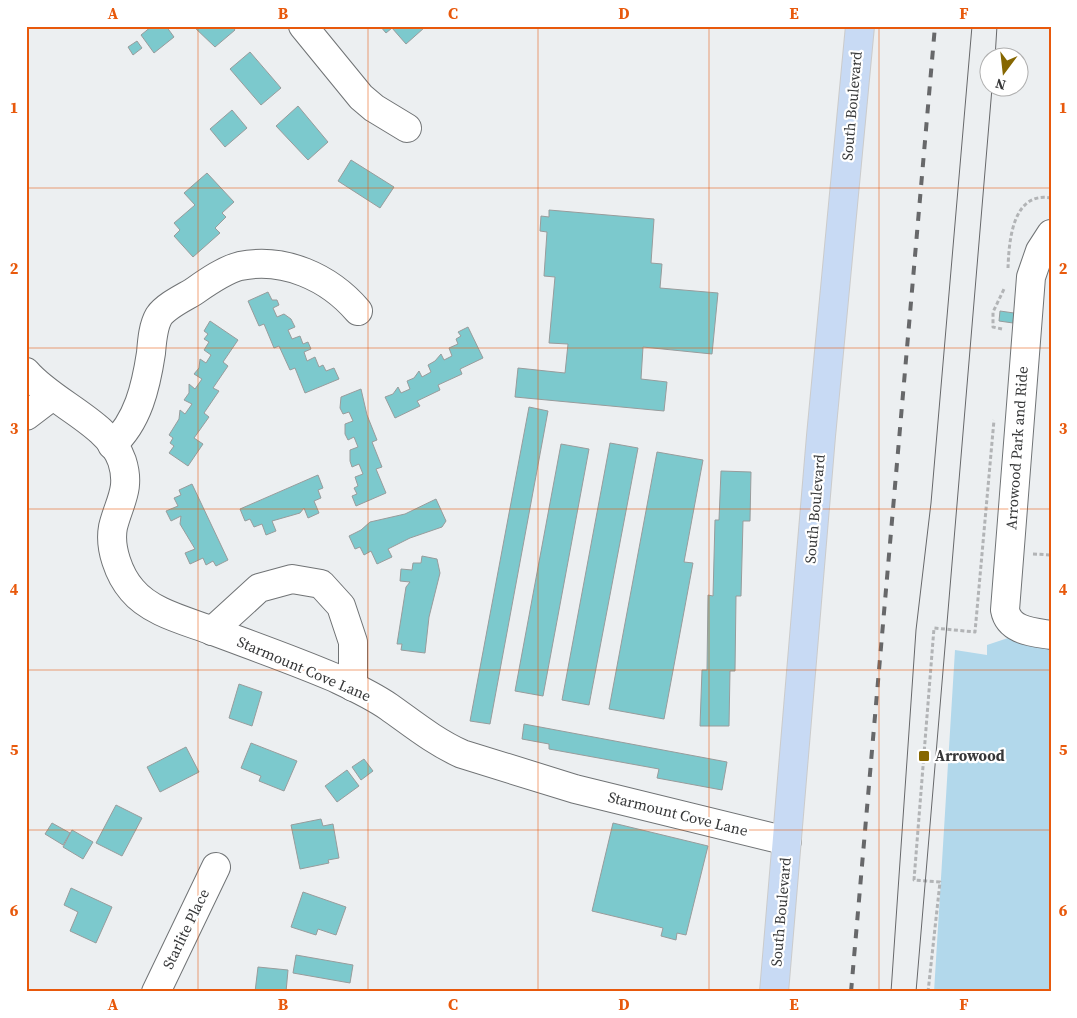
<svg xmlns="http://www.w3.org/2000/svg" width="1077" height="1018" font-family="'Source Serif 4',serif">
  <rect width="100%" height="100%" fill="#eceff1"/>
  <polygon fill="#b2d8eb" points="1008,638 1051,646 1051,992 934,992 955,650 987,655 987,645"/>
  <g fill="#7cc9cd" stroke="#989c9c">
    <polygon points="152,26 166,26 174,37 154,53 141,35"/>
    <polygon points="193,26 232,26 235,30 215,47"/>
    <polygon points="380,26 423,26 424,28 406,44 392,28 386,33"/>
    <polygon points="137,41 142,48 133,55 128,47"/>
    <polygon points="250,52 281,88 261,105 230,69"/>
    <polygon points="298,106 328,142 308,160 276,126"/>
    <polygon points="232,110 247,128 225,147 210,129"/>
    <polygon points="351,160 394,187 380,208 338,181"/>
    <polygon points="207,173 234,202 222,213 226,217 215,228 220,233 193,257 174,236 180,230 174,223 195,205 184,193"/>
    <polygon points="549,210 654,219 651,263 662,264 660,288 718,293 712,354 643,347 641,379 667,382 664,411 515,397 518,368 565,373 568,344 549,343 555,277 544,276 547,232 540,231 541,216 549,217"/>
    <polygon points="268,292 272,300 277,300 279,305 273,308 277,317 284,314 291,319 295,327 288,330 292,339 300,336 303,344 308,342 311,349 304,352 307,361 315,357 319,367 323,365 326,371 334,368 339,379 305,393 295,368 290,370 279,346 274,348 264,324 259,326 248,301"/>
    <polygon points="1000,311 1014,313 1013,323 999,321"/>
    <polygon points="210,321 238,340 223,362 228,366 213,388 219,391 204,413 209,417 194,438 203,444 188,466 169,453 174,446 170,443 173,438 169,435 179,419 180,410 185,414 192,404 184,400 189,393 189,384 195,389 202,379 194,374 199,368 200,359 206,363 211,355 204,350 209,342 204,339 208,334 204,331"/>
    <polygon points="468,327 483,358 460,369 462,374 438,385 440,390 417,401 420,406 395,418 385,397 393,394 398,387 401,393 410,389 407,381 414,378 419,371 422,377 431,372 428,365 435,361 441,354 444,360 452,356 449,348 458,344 456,339 461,336 458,332"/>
    <polygon points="361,389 367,415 377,440 372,442 382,467 376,469 386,493 356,506 352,496 357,494 354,488 358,486 355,477 363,474 359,464 352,467 350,461 350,450 358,447 354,437 348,440 345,434 345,424 353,421 349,412 343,414 340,408 341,397"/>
    <polygon points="529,407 548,411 490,724 470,721"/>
    <polygon points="610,443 638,448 589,705 562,700"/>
    <polygon points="561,444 589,449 543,696 515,691"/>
    <polygon points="657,452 703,460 684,562 693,563 664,719 609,709"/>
    <polygon points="721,471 751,472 750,521 743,521 741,596 736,596 735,671 730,671 729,726 700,726 702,670 707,670 708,595 713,596 715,520 719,520"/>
    <polygon points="318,475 323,488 318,490 321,498 314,501 319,513 308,518 304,508 300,513 272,521 276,531 266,535 262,524 254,527 250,519 245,521 240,509"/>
    <polygon points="192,484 228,560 216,566 213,561 206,565 203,558 190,564 185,553 195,549 180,524 181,516 171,521 166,511 178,506 174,498 181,495 179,490"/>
    <polygon points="436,499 446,521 442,527 410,538 388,549 392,557 377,564 371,551 364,555 360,547 355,549 349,536 361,530 370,522 405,514"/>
    <polygon points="422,556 437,559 440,573 429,617 425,653 401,650 402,644 397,644 406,587 410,582 400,581 401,569 412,570 413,563 421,563"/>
    <polygon points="239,684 262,692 252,726 229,718"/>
    <polygon points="524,724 727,762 722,790 657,778 659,769 549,749 549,744 522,739"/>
    <polygon points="251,743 297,761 284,791 259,781 261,776 241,768"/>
    <polygon points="186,747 199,772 160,792 147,767"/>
    <polygon points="364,759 373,771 361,780 352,767"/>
    <polygon points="347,770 359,786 337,802 325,786"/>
    <polygon points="116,805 142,818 122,856 96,843"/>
    <polygon points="321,819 323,826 333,824 339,858 328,860 329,863 300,869 291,825"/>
    <polygon points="52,823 70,833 63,845 45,834"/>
    <polygon points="613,823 708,846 686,935 677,933 676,940 661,936 663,928 592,911"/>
    <polygon points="72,830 93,842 83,859 63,847"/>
    <polygon points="71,888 112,907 96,943 70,931 78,912 64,905"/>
    <polygon points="303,892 346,907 336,935 318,929 316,935 291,927"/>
    <polygon points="296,955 353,965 350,983 293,973"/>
    <polygon points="258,967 288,970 286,992 255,992"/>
  </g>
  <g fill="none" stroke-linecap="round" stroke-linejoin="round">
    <g stroke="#707375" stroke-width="30">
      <g id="minor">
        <polyline points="303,26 361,97 374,108 407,128"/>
        <path d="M 1051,234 L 1040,251 L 1031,277 L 1005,610 C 1009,631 1033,632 1051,635"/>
        <path d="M 26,372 C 52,403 109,423 122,461 C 131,489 119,502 113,527 C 109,548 119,575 132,590 C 151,613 187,621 213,631 C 253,646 293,660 333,677 C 352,686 372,695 389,707 C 413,724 435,742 462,754 L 575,789 L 787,841"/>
        <polyline points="26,416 51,397"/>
        <path d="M 112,445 C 138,422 146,386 151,353 C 152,341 153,326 159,316 C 166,306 183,298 193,292 C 206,283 224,270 240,266 C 284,257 329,277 358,311"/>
        <polyline points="212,631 259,588 292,579 321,584 341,606 353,642 353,687"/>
        <polyline points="156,992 216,867"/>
      </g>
    </g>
    <g stroke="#cbcbcb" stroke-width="30">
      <polyline id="major" points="774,992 821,436 860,26"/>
    </g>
    <g stroke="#b2b4b6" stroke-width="3" stroke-dasharray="4 2.5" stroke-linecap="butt">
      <path d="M 1008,268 C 1009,242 1012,191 1051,198"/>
      <polyline points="1002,329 993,327 993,312 1005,287"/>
      <polyline points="1033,554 1051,555"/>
      <polyline points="928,992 940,882 914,880 934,628 975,632 994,420"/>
    </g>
    <use href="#minor" stroke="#fff" stroke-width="28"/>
    <use href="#major" stroke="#c8daf4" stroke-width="28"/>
    <g stroke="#67686a" stroke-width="1">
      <polyline points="995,58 997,26"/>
      <polyline points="891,992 916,630 931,503 972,26"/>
      <polyline points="916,992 992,88"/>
    </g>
    <polyline stroke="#67686a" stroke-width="4" stroke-dasharray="9 9" stroke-linecap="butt" points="851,992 935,26"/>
  </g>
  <path fill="none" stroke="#e8590c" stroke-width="1" stroke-opacity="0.55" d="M 198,26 L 198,992M 368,26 L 368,992M 538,26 L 538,992M 709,26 L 709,992M 879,26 L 879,992M 26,188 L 1051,188M 26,348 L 1051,348M 26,509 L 1051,509M 26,670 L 1051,670M 26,830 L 1051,830"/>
  <rect fill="#866701" stroke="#fff" stroke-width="2" x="918" y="750" width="12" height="12" rx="2.5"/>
  <g text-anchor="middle" stroke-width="4.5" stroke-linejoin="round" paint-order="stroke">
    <g font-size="15" fill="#363738" stroke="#fff">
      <text transform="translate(852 106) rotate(-85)" y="5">South Boulevard</text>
      <text transform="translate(1017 448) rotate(-86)" y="5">Arrowood Park and Ride</text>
      <text transform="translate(815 509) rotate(-85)" y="5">South Boulevard</text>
      <text transform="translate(304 669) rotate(23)" y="5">Starmount Cove Lane</text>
      <text transform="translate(678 814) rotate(14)" y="5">Starmount Cove Lane</text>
      <text transform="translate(781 912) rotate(-85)" y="5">South Boulevard</text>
      <text transform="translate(186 929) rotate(-64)" y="5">Starlite Place</text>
    </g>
    <g font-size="15" font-weight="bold" fill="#363738" stroke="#fff" text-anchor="start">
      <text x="935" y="761">Arrowood</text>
    </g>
  </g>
  <rect width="1077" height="1018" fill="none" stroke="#ffffff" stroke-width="55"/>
  <g transform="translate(1004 72) rotate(195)"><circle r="24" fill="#ffffff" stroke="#afafaf"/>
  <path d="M0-4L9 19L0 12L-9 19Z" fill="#866701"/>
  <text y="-8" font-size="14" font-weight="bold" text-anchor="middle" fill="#363738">N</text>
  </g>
  <rect x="28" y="28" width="1022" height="962" fill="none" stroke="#e8590c" stroke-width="2"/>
  <g font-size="16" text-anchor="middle" font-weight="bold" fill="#e8590c">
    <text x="113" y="19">A</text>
    <text x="283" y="19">B</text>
    <text x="453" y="19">C</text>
    <text x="624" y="19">D</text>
    <text x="794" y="19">E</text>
    <text x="964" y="19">F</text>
    <text x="14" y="113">1</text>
    <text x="1063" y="113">1</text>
    <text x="14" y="274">2</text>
    <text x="1063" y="274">2</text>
    <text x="14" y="434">3</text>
    <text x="1063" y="434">3</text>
    <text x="14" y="595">4</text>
    <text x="1063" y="595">4</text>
    <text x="14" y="755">5</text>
    <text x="1063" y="755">5</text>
    <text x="14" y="916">6</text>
    <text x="1063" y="916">6</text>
    <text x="113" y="1010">A</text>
    <text x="283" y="1010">B</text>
    <text x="453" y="1010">C</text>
    <text x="624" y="1010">D</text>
    <text x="794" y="1010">E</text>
    <text x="964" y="1010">F</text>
  </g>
</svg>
